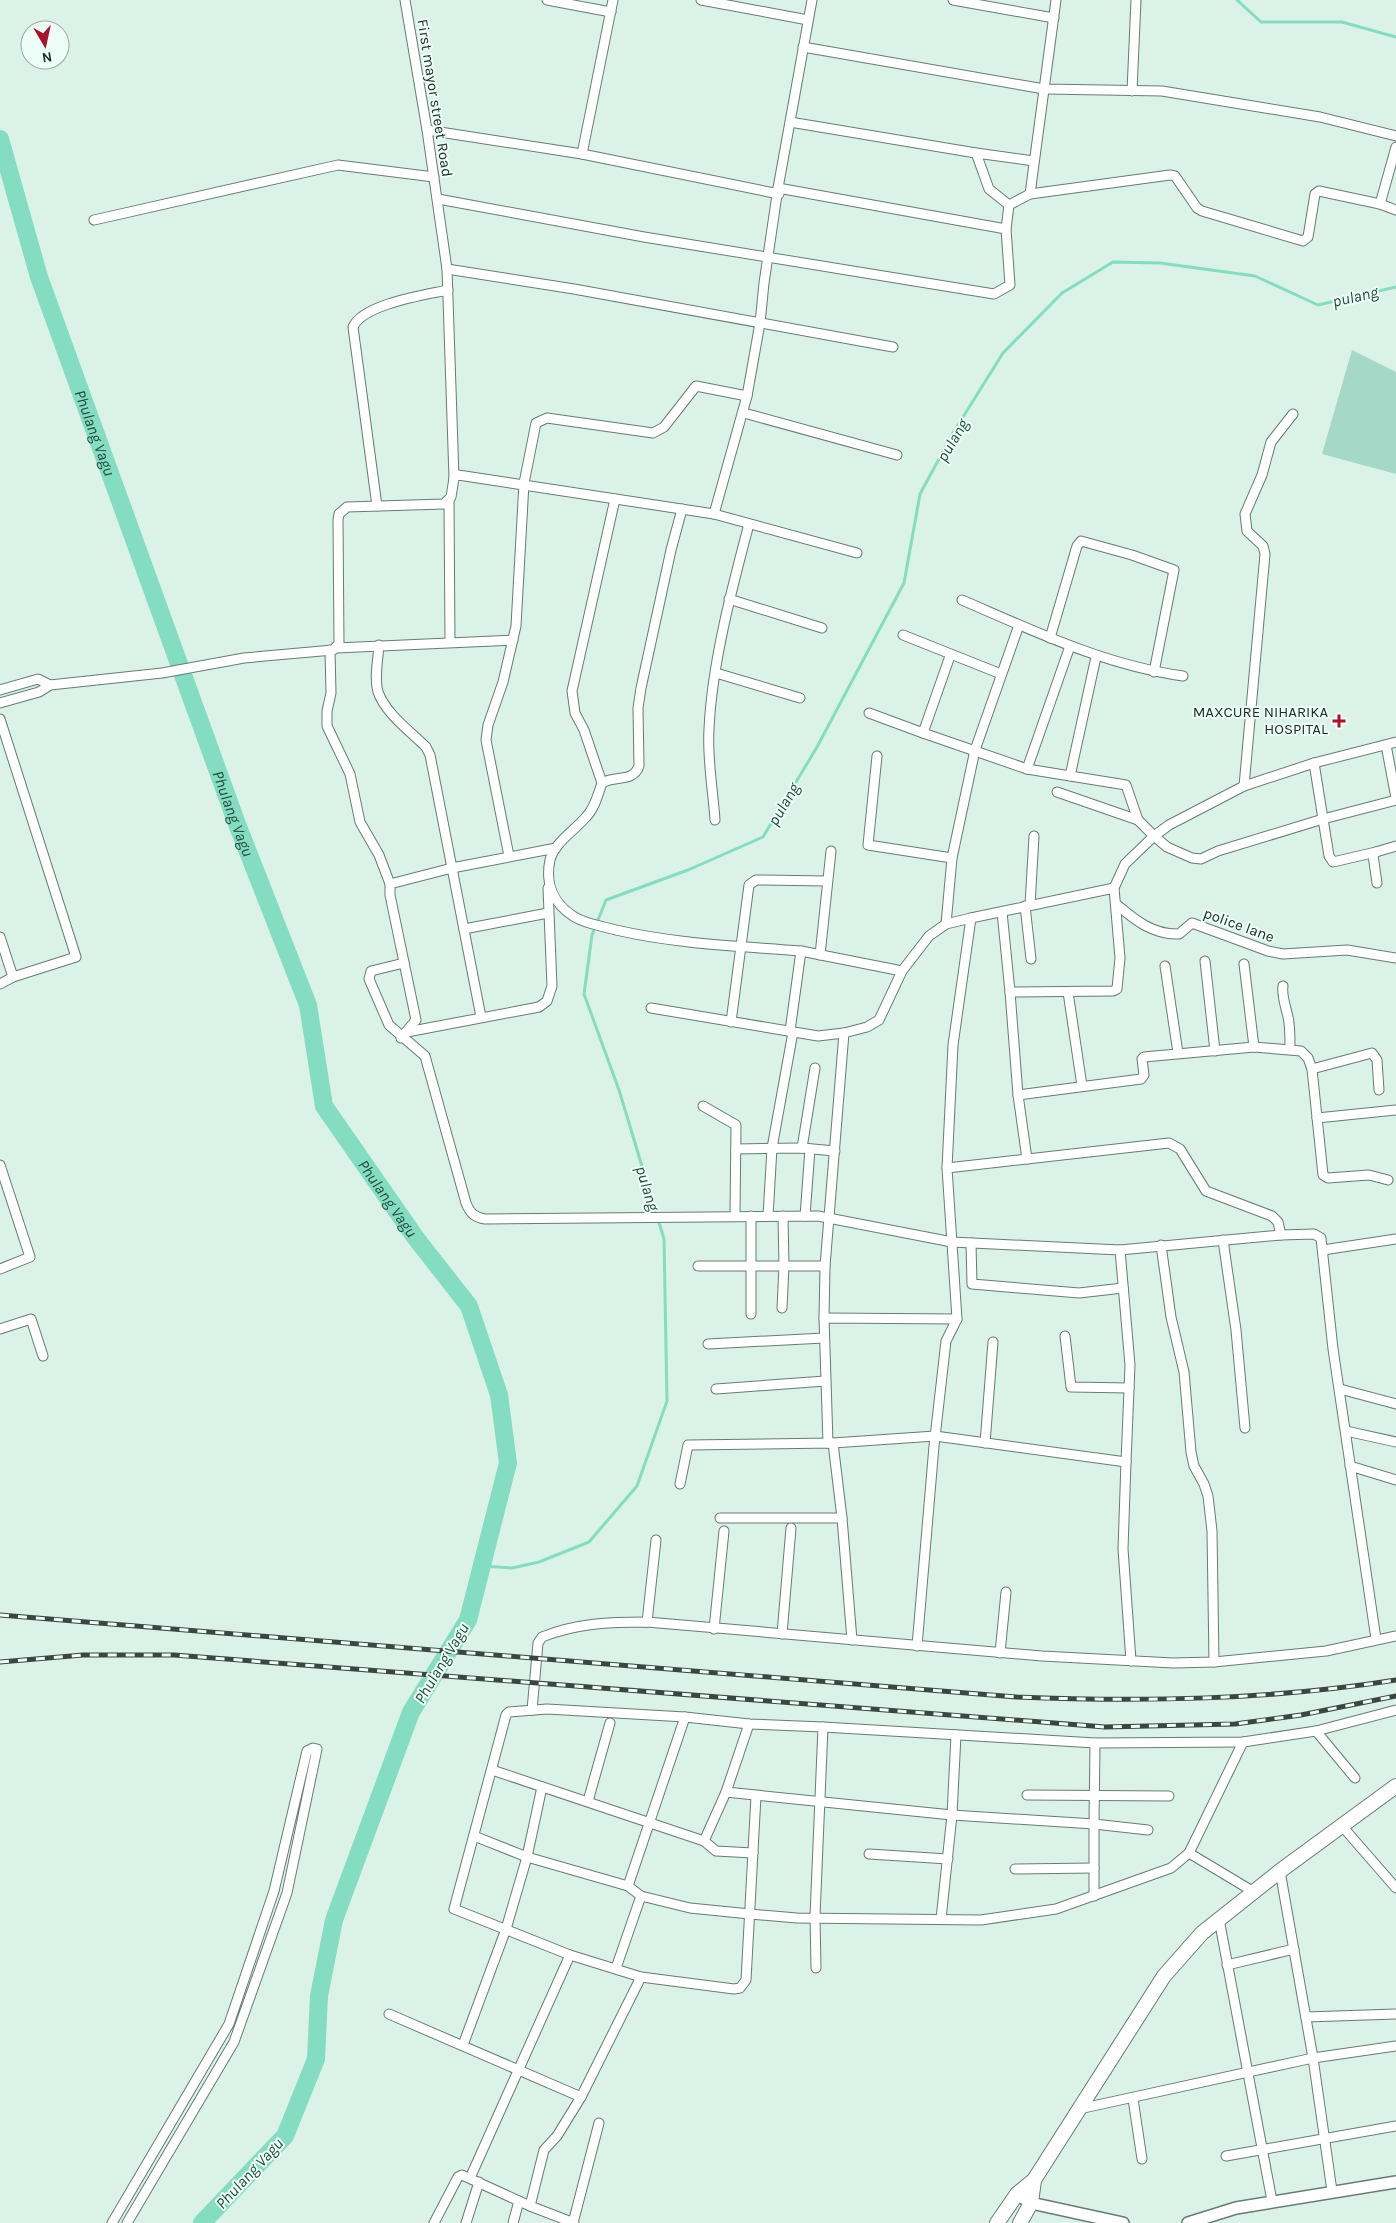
<svg xmlns="http://www.w3.org/2000/svg" width="1396" height="2223" font-family="Karla,sans-serif">
  <rect width="100%" height="100%" fill="#dbf2e9"/>
  <polygon fill="#a5d8c6" points="1352,350 1396,372 1396,474 1322,454"/>
  <g fill="none" stroke-linecap="round" stroke-linejoin="round">
    <g stroke="#84ddc0" stroke-width="3">
      <polyline points="1237,0 1261,22 1342,22 1396,37"/>
      <polyline points="481,1566 512,1568 539,1562 589,1542 637,1486 667,1401 664,1239 619,1090 584,994 592,935 606,900 688,870 763,837 817,747 904,583 920,494 953,433 1003,353 1062,293 1113,262 1160,263 1255,276 1318,305 1396,287"/>
    </g>
    <path stroke="#84ddc0" stroke-width="18" id="s1" d="M 0,139 L 39,277 L 237,824 L 308,1005 L 324,1106 L 415,1237 L 469,1306 L 499,1395 L 508,1463 L 468,1620 L 411,1712 L 334,1920 L 319,1996 L 316,2059 L 285,2136 L 202,2223"/>
    <g stroke="#677b74" stroke-width="11">
      <g id="minor">
        <polyline points="405,0 427,130 447,269 454,478"/>
        <polyline points="547,0 611,12"/>
        <polyline points="701,0 808,20"/>
        <polyline points="953,0 1054,18"/>
        <polyline points="803,47 1044,89 1162,91 1320,117 1396,136"/>
        <polyline points="1132,91 1136,0"/>
        <polyline points="790,122 976,153 1034,161"/>
        <polyline points="427,130 582,154 613,0"/>
        <polyline points="976,153 989,189 1009,205"/>
        <polyline points="582,154 779,194"/>
        <polyline points="1030,194 1056,0"/>
        <polyline points="438,199 644,237 994,294 1010,285 1006,229 778,188"/>
        <polyline points="1380,204 1396,210"/>
        <polyline points="94,220 338,165 434,177"/>
        <polyline points="1006,229 1009,205 1030,194 1170,175 1175,176 1197,208 1202,211 1303,241 1308,237 1315,194 1319,191 1380,204 1396,147"/>
        <polyline points="447,269 574,289 893,347"/>
        <polyline points="744,413 897,455"/>
        <path d="M 615,499 L 572,691 L 575,713 L 584,730 L 602,783 C 598,794 595,808 586,817 C 575,830 554,843 550,860 C 545,883 553,903 573,916 C 585,924 602,926 616,930 C 676,944 740,946 801,951"/>
        <polyline points="449,501 450,642"/>
        <path d="M 377,506 L 353,327 C 363,304 425,295 448,290"/>
        <polyline points="714,514 747,396 760,323 764,283 778,188 812,0"/>
        <polyline points="729,599 822,628"/>
        <path d="M 962,600 C 1034,631 1104,665 1183,676"/>
        <polyline points="903,635 1001,674"/>
        <polyline points="1050,638 1077,546 1081,541 1132,555 1174,570 1154,672"/>
        <path d="M 379,645 C 378,660 374,678 378,692 C 386,714 410,731 426,747 L 430,755 L 481,1017"/>
        <polyline points="336,648 513,640"/>
        <polyline points="330,650 331,693 327,711 327,726 350,774 360,822 379,855 390,884"/>
        <polyline points="950,656 923,733 1027,769 1126,785 1138,820 1154,836 1167,847 1192,858 1201,859 1218,851 1323,819 1396,800"/>
        <polyline points="716,673 800,698"/>
        <polyline points="0,690 38,679 50,685"/>
        <polyline points="0,703 39,692 50,685 162,673 244,658 333,650 339,644 338,520 339,514 347,507 444,504 451,497 454,478 458,475 714,514 857,553"/>
        <polyline points="869,713 923,733"/>
        <polyline points="0,719 76,957 13,977 0,984"/>
        <polyline points="1386,745 1396,798"/>
        <polyline points="877,756 868,845 952,858"/>
        <polyline points="1314,763 1329,856 1333,862 1376,852"/>
        <polyline points="1027,769 1070,646"/>
        <polyline points="1070,776 1096,657"/>
        <path d="M 602,783 C 615,775 633,783 639,766 L 638,708 L 641,688 L 671,550 L 682,509"/>
        <polyline points="1244,786 1265,554 1263,546 1247,531 1245,514 1262,475 1271,442 1293,414"/>
        <polyline points="1057,792 1138,820"/>
        <path d="M 715,820 C 713,790 707,759 709,729 C 712,663 732,588 749,524"/>
        <polyline points="509,856 486,740 488,725 503,682 516,626 524,483 536,423 547,418 653,433 664,427 696,386 747,396"/>
        <polyline points="1377,883 1373,855 1376,852 1396,846"/>
        <polyline points="1114,888 1125,864 1154,836 1169,825 1244,786 1314,763 1396,742"/>
        <path d="M 1116,904 C 1135,920 1153,935 1179,934 L 1192,923 L 1268,951 L 1283,954 L 1347,950 L 1396,958"/>
        <polyline points="1030,905 1034,836"/>
        <polyline points="1025,906 1031,959"/>
        <polyline points="971,918 1114,888 1120,958 1117,989 1113,991 1010,992 1002,912"/>
        <polyline points="946,924 952,858 975,750 1019,625"/>
        <polyline points="464,929 548,913"/>
        <polyline points="0,937 13,977"/>
        <polyline points="820,955 831,851"/>
        <polyline points="1205,961 1215,1051"/>
        <path d="M 404,963 L 371,971 L 369,979 L 389,1025 L 425,1056 L 466,1203 C 470,1213 474,1217 485,1219 L 818,1216 L 952,1242 L 1120,1250 L 1130,1365 L 1126,1462"/>
        <polyline points="1244,964 1254,1047"/>
        <polyline points="1165,966 1178,1053"/>
        <path d="M 1283,986 C 1281,997 1288,1012 1289,1023 C 1290,1031 1290,1040 1290,1048"/>
        <polyline points="1010,992 1018,1095 1027,1159"/>
        <polyline points="1068,992 1082,1086"/>
        <polyline points="651,1008 818,1036 844,1033"/>
        <polyline points="731,1022 749,885 756,880 827,881"/>
        <polyline points="790,1031 801,951 902,971"/>
        <polyline points="407,1032 539,1007 547,1001 552,986 548,888"/>
        <polyline points="401,1038 416,1020 390,895 390,884 452,868 556,848"/>
        <polyline points="1312,1069 1372,1053 1377,1060 1379,1090"/>
        <polyline points="1018,1095 1141,1079 1144,1075 1142,1059 1144,1057 1254,1047 1301,1051 1308,1058 1312,1069 1323,1175 1328,1178 1369,1175 1388,1180"/>
        <polyline points="703,1106 736,1125 735,1216"/>
        <polyline points="1317,1118 1396,1110"/>
        <polyline points="802,1148 815,1068"/>
        <polyline points="736,1149 802,1148 835,1151"/>
        <polyline points="0,1165 30,1257 0,1269"/>
        <polyline points="768,1216 772,1148 793,1032"/>
        <polyline points="783,1216 784,1266 825,1266"/>
        <polyline points="805,1216 810,1149"/>
        <polyline points="1223,1240 1236,1330 1245,1428"/>
        <polyline points="971,1243 972,1284 1079,1293 1123,1288"/>
        <polyline points="1161,1245 1171,1317 1184,1372 1191,1452 1194,1466 1204,1484 1208,1496 1212,1531 1214,1662"/>
        <polyline points="1120,1250 1281,1235 1314,1234 1321,1238 1333,1349 1376,1639"/>
        <polyline points="1323,1250 1396,1239"/>
        <polyline points="698,1266 784,1266 782,1308"/>
        <polyline points="751,1314 751,1216"/>
        <polyline points="824,1318 825,1266 844,1033 867,1027 879,1020 902,971 929,936 946,924 971,918 953,1045 947,1168"/>
        <polyline points="957,1319 947,1168 1169,1143 1180,1149 1206,1191 1272,1216 1278,1222 1281,1235"/>
        <polyline points="0,1329 31,1319 43,1356"/>
        <polyline points="1065,1336 1071,1387 1129,1388"/>
        <polyline points="708,1344 824,1338"/>
        <polyline points="716,1389 825,1381"/>
        <polyline points="1340,1389 1396,1404"/>
        <polyline points="1346,1431 1396,1442"/>
        <polyline points="828,1443 824,1318 957,1319 946,1341 934,1446 917,1646"/>
        <polyline points="833,1443 935,1436 1126,1462 1123,1549 1131,1661"/>
        <polyline points="985,1443 993,1342"/>
        <polyline points="1350,1466 1396,1480"/>
        <polyline points="680,1484 688,1445 833,1443 842,1518"/>
        <polyline points="720,1518 842,1518 852,1640"/>
        <polyline points="647,1622 656,1540"/>
        <polyline points="714,1629 724,1531"/>
        <polyline points="782,1634 791,1528"/>
        <polyline points="1000,1653 1006,1592"/>
        <path d="M 532,1710 L 538,1643 L 542,1637 C 577,1623 610,1622 647,1622 L 1042,1656 L 1173,1663 L 1214,1662 L 1326,1651 L 1396,1636"/>
        <polyline points="685,1717 547,1709 509,1712 506,1715 454,1909 570,1955 641,1977 734,1989 740,1988 746,1980 756,1796"/>
        <polyline points="1316,1731 1355,1778"/>
        <polyline points="1095,1743 1094,1824 1148,1830"/>
        <polyline points="492,1770 704,1841 726,1792 952,1815 1094,1824 1094,1896"/>
        <polyline points="726,1792 749,1724"/>
        <polyline points="1027,1795 1169,1796"/>
        <polyline points="588,1801 610,1723"/>
        <polyline points="1342,1826 1396,1888"/>
        <polyline points="474,1836 527,1857 628,1886 641,1896 690,1908 750,1914 797,1918 981,1920 1056,1909 1171,1868 1189,1853 1254,1892"/>
        <polyline points="704,1841 716,1851 753,1853"/>
        <polyline points="1189,1853 1243,1742"/>
        <polyline points="869,1854 948,1859"/>
        <polyline points="1015,1869 1094,1868"/>
        <polyline points="1280,1871 1313,2058 1332,2191"/>
        <polyline points="628,1886 685,1717 749,1724 823,1727 1095,1743 1243,1742 1316,1731 1396,1710"/>
        <polyline points="941,1919 952,1815 956,1735"/>
        <polyline points="1219,1919 1272,2201"/>
        <polyline points="1227,1965 1294,1949"/>
        <polyline points="616,1968 641,1896"/>
        <polyline points="816,1968 815,1916 823,1727"/>
        <polyline points="389,2014 581,2097 641,1977"/>
        <polyline points="1306,2017 1396,2014"/>
        <polyline points="463,2045 506,1929 527,1857 542,1787"/>
        <polyline points="1133,2099 1142,2159"/>
        <polyline points="1079,2109 1313,2058 1396,2046"/>
        <polyline points="1226,2156 1396,2126"/>
        <polyline points="470,2178 570,1955"/>
        <polyline points="530,2206 544,2150 557,2136 581,2097"/>
        <polyline points="112,2223 229,2024 274,1891 307,1751 313,1748 317,1749 287,1893 234,2042 127,2223"/>
        <polyline points="434,2223 458,2177 462,2175 530,2206 574,2223"/>
        <polyline points="466,2223 479,2182"/>
        <polyline points="513,2223 519,2201"/>
        <polyline points="573,2223 599,2123"/>
      </g>
    </g>
    <g stroke="#677b74" stroke-width="14">
      <g id="tertiary">
        <polyline points="1017,2194 1031,2203 1123,2223"/>
        <polyline points="1188,2223 1236,2208 1396,2182"/>
      </g>
    </g>
    <g stroke="#677b74" stroke-width="16">
      <g id="trunk">
        <polyline points="997,2223 1017,2194 1034,2180 1164,1976 1202,1933 1280,1871 1396,1786"/>
        <polyline points="1020,2223 1031,2203 1034,2180"/>
      </g>
    </g>
    <use href="#minor" stroke="#fff" stroke-width="9"/>
    <use href="#tertiary" stroke="#fff" stroke-width="11"/>
    <use href="#trunk" stroke="#fff" stroke-width="14"/>
    <g stroke="#3b4642" stroke-width="5">
      <g id="rail">
        <path d="M 0,1615 L 1016,1697 C 1143,1702 1270,1700 1396,1680"/>
        <polyline points="0,1662 83,1655 174,1655 1105,1727 1235,1724 1301,1715 1396,1696"/>
      </g>
    </g>
    <use href="#rail" stroke="#ecfef7" stroke-width="3" stroke-dasharray="9" stroke-linecap="butt"/>
  </g>
  <path fill="#a9122b" stroke="#ecfef7" stroke-width="2" d="M1336.5 713.5h5v5h5v5h-5v5h-5v-5h-5v-5h5z"/>
  <g text-anchor="middle" stroke-width="4" stroke-linejoin="round" paint-order="stroke">
    <g font-size="15" fill="#232c29" stroke="#ecfef7">
      <text transform="translate(435 98) rotate(81)" y="5">First mayor street Road</text>
      <text transform="translate(1239 925) rotate(20)" y="5">police lane</text>
    </g>
    <g font-size="15" fill="#232c29" stroke="#ecfef7" text-anchor="end">
      <text x="1328" y="717">MAXCURE NIHARIKA<tspan x="1328" dy="17">HOSPITAL</tspan></text>
    </g>
    <g font-size="16" font-style="italic" fill="#224a3d" stroke="#ecfef7">
      <text transform="translate(1355 296) rotate(-13)" y="6">pulang</text>
      <text dy="6" stroke="none"><textPath href="#s1" startOffset="309">Phulang Vagu</textPath></text>
      <text transform="translate(952 440) rotate(-59)" y="6">pulang</text>
      <text transform="translate(783 804) rotate(-59)" y="6">pulang</text>
      <text dy="6" stroke="none"><textPath href="#s1" startOffset="714">Phulang Vagu</textPath></text>
      <text transform="translate(648 1188) rotate(73)" y="6">pulang</text>
      <text dy="6" stroke="none"><textPath href="#s1" startOffset="1134">Phulang Vagu</textPath></text>
      <text transform="translate(441 1663) rotate(-59)" y="6">Phulang Vagu</text>
      <text transform="translate(249 2173) rotate(-47)" y="6">Phulang Vagu</text>
    </g>
  </g>
  <g transform="translate(45 45) rotate(171)"><circle r="24" fill="#ecfef7" stroke="#9caaa5"/>
  <path d="M0-4L9 19L0 12L-9 19Z" fill="#a9122b"/>
  <text y="-8" font-size="14" font-weight="bold" text-anchor="middle" fill="#232c29">N</text>
  </g>
</svg>
